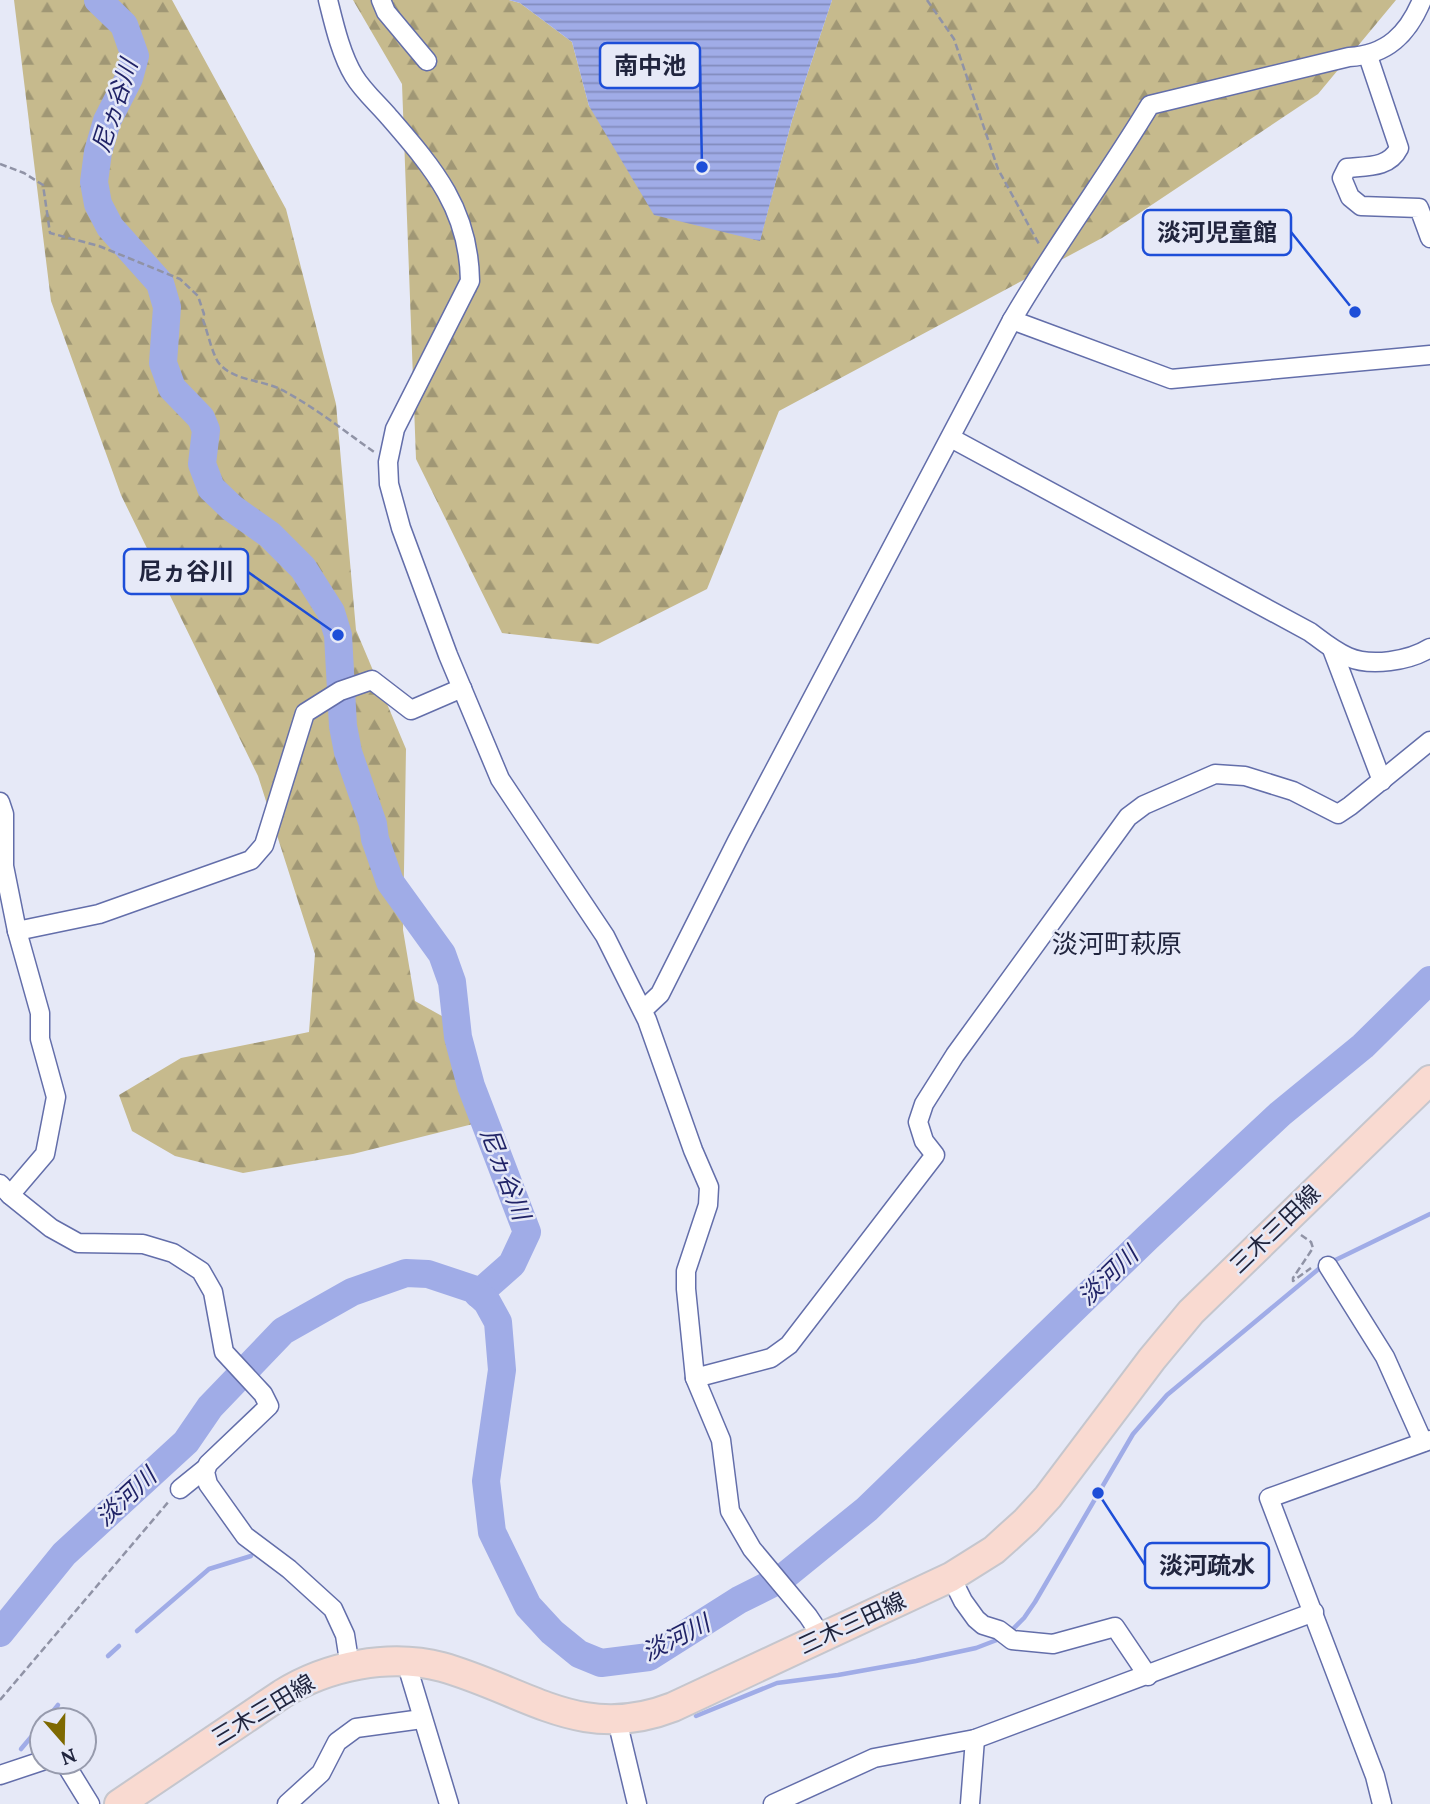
<svg xmlns="http://www.w3.org/2000/svg" width="1430" height="1804" font-family="Lora,'Noto Sans JP',serif">
  <defs>
    <pattern id="forest-firs" width="22" height="20" patternUnits="userSpaceOnUse" patternTransform="scale(1.75)"><rect width="22" height="20" fill="#c6ba8d"/><path d="M5 1l3.5 6h-7zM16 11l3.5 6h-7z" fill="#a09775"/></pattern>
    <pattern id="water-rules" width="6" height="5" patternUnits="userSpaceOnUse" patternTransform="scale(1.75)"><rect width="6" height="5" fill="#a0ace7"/><path d="M0 2.5h6" fill="none" stroke="#828cbd"/></pattern>
  </defs>
  <rect width="100%" height="100%" fill="#e6e9f7"/>
  <g fill="url(#forest-firs)">
    <polygon points="14,0 172,0 286,209 336,404 356,630 406,749 403,930 415,1001 467,1030 473,1124 353,1154 243,1173 175,1156 132,1131 119,1095 181,1058 309,1032 315,954 258,776 121,495 51,301"/>
    <polygon points="353,0 509,0 520,3 572,42 589,106 760,240 792,120 832,0 1396,0 1318,94 1102,238 779,411 707,589 598,644 502,633 416,459 402,84"/>
  </g>
  <polygon fill="url(#water-rules)" points="509,0 832,0 792,120 760,241 654,215 589,106 572,42 520,3"/>
  <g fill="none" stroke-linecap="round" stroke-linejoin="round">
    <g stroke="#a0ace7" stroke-width="4.5">
      <polyline points="137,1631 209,1569 251,1556"/>
      <polyline points="1009,1633 1024,1618 1035,1602 1133,1434 1167,1395 1321,1267 1430,1214"/>
      <polyline points="108,1656 119,1646"/>
      <polyline points="696,1716 777,1683 838,1675 916,1661 976,1648 1002,1638"/>
      <polyline points="46,1720 58,1705"/>
      <polyline points="21,1749 42,1724"/>
    </g>
    <g stroke="#a0ace7" stroke-width="28">
      <polyline points="98,0 124,25 135,56 129,78 107,121 98,152 94,182 98,204 110,227 160,283 167,307 163,363 172,388 201,418 206,430 202,464 211,488 232,508 270,535 303,568 331,612 338,635 343,726 348,752 373,824 375,839 390,882 442,954 452,982 458,1037 471,1086 527,1232 512,1264 478,1294"/>
      <polyline points="0,1633 64,1554 186,1442 210,1407 283,1331 352,1292 406,1273 428,1274 473,1289 487,1302 498,1322 502,1370 486,1481 492,1532 528,1606 552,1632 579,1654 601,1663 649,1657 739,1600 781,1579 867,1509 1147,1238 1280,1114 1363,1046 1430,980"/>
    </g>
    <g stroke="#636eaa" stroke-width="21">
      <g id="street">
        <path d="M 328,0 C 334,24 341,55 354,76 C 363,91 378,104 389,117 C 434,169 469,209 470,281 L 395,429 L 388,462 L 389,484 L 401,528 L 448,655 L 500,779 L 605,936 L 647,1020 L 693,1150 L 709,1187 L 708,1205 L 686,1271 L 686,1289 L 695,1378 L 721,1440 L 730,1511 L 752,1549 L 808,1616 L 822,1637"/>
        <polyline points="381,0 386,12 427,61"/>
        <path d="M 1368,56 L 1399,148 C 1389,168 1368,166 1347,168 L 1342,178 L 1350,197 L 1361,206 L 1419,208 L 1430,238"/>
        <polyline points="1012,320 1171,379 1430,355"/>
        <path d="M 951,438 L 1310,632 C 1322,641 1334,651 1348,657 C 1371,667 1409,661 1430,648"/>
        <polyline points="1332,649 1382,781"/>
        <polyline points="0,802 4,814 4,866 17,931 40,1013 40,1039 56,1097 45,1154 10,1195"/>
        <polyline points="17,931 99,914 251,860 264,845 305,713 340,691 372,680 411,710 462,688"/>
        <path d="M 643,1010 L 660,994 L 737,841 L 1012,320 C 1055,246 1106,178 1150,105 L 1349,57 C 1387,55 1408,34 1422,0"/>
        <polyline points="0,1184 10,1195 51,1228 78,1243 143,1244 173,1253 201,1271 213,1292 224,1352 263,1394 269,1406 208,1464 205,1472 208,1484 245,1536 289,1569 333,1609 345,1635 350,1667"/>
        <polyline points="1328,1266 1385,1357 1423,1442"/>
        <polyline points="695,1378 771,1358 789,1345 935,1155 924,1141 918,1122 924,1104 955,1055 1128,817 1144,805 1215,774 1245,776 1293,791 1338,814 1350,806 1430,741"/>
        <polyline points="180,1489 206,1468"/>
        <polyline points="951,1577 963,1601 976,1619 983,1625 999,1630 1012,1640 1053,1644 1115,1627 1148,1676"/>
        <polyline points="406,1662 449,1804"/>
        <polyline points="617,1720 637,1804"/>
        <polyline points="57,1762 66,1765 90,1804"/>
        <polyline points="0,1775 42,1761"/>
        <polyline points="287,1804 321,1773 337,1742 356,1728 422,1719"/>
        <polyline points="773,1804 874,1758 975,1739 1314,1612"/>
        <polyline points="970,1804 975,1739"/>
        <polyline points="1382,1804 1375,1776 1269,1498 1430,1440"/>
      </g>
    </g>
    <g stroke="#c5c6cd" stroke-width="32">
      <path id="primary" d="M 119,1804 L 282,1694 C 327,1666 389,1653 442,1667 C 527,1691 581,1743 673,1707 L 951,1577 L 994,1550 L 1026,1521 L 1048,1497 L 1152,1359 L 1191,1312 L 1430,1080"/>
    </g>
    <g stroke="#9093a6" stroke-width="2.5" stroke-dasharray="7 3.5" stroke-linecap="butt">
      <polyline points="927,0 954,39 998,169 1040,246"/>
      <path d="M 0,164 L 24,173 L 43,185 L 50,233 L 99,246 L 180,279 L 198,296 L 204,314 L 203,320 C 208,333 211,350 218,362 C 231,380 260,380 278,388 C 312,405 343,430 374,452"/>
      <polyline points="1301,1235 1311,1242 1313,1248 1293,1278 1293,1281 1311,1268"/>
      <polyline points="0,1700 170,1500"/>
    </g>
    <use href="#street" stroke="#fff" stroke-width="18"/>
    <use href="#primary" stroke="#f9dad1" stroke-width="28"/>
  </g>
  <g text-anchor="middle" stroke-width="5" stroke-linejoin="round" paint-order="stroke">
    <g font-size="23" fill="#21253e" stroke="#e6e9f7">
      <text transform="translate(1275 1229) rotate(-44)" y="8">三木三田線</text>
      <text transform="translate(852 1623) rotate(-25)" y="8">三木三田線</text>
      <text transform="translate(263 1710) rotate(-31)" y="8">三木三田線</text>
    </g>
    <g font-size="24" font-style="italic" fill="#202367" stroke="#e6e9f7">
      <text transform="translate(115 106) rotate(-72)" y="8">尼ヵ谷川</text>
      <text transform="translate(505 1174) rotate(69)" y="8">尼ヵ谷川</text>
      <text transform="translate(1108 1276) rotate(-44)" y="8">淡河川</text>
      <text transform="translate(126 1497) rotate(-43)" y="8">淡河川</text>
      <text transform="translate(676 1638) rotate(-27)" y="8">淡河川</text>
    </g>
    <g font-size="26" fill="#21253e" stroke="#e6e9f7">
      <text x="1117" y="953">淡河町萩原</text>
    </g>
  </g>
  <path fill="none" stroke="#1d4ed8" stroke-width="2.5" d="M702 167L700 66M1355 312L1291 232M338 635L248 572M1098 1493L1145 1565"/>
  <g fill="#1d4ed8" stroke="#e6e9f7" stroke-width="2.5">
    <circle cx="702" cy="167" r="7"/>
    <circle cx="1355" cy="312" r="7"/>
    <circle cx="338" cy="635" r="7"/>
    <circle cx="1098" cy="1493" r="7"/>
  </g>
  <g fill="#e6e9f7" stroke="#1d4ed8" stroke-width="2.5">
    <rect x="600" y="43" width="100" height="45" rx="7"/>
    <rect x="1143" y="210" width="148" height="45" rx="7"/>
    <rect x="124" y="549" width="124" height="45" rx="7"/>
    <rect x="1145" y="1543" width="124" height="45" rx="7"/>
  </g>
  <g font-size="24" text-anchor="middle" font-weight="bold" fill="#21253e">
    <text x="650" y="74">南中池</text>
    <text x="1217" y="241">淡河児童館</text>
    <text x="186" y="580">尼ヵ谷川</text>
    <text x="1207" y="1574">淡河疏水</text>
  </g>
  <g transform="translate(63 1741) rotate(160)"><circle r="33" fill="#e6e9f7" stroke="#979bad" stroke-width="2"/>
  <path d="M0-5L12 26L0 18L-12 26Z" fill="#7e6901"/>
  <text y="-10" font-size="19" font-weight="bold" text-anchor="middle" fill="#21253e">N</text>
  </g>
</svg>
